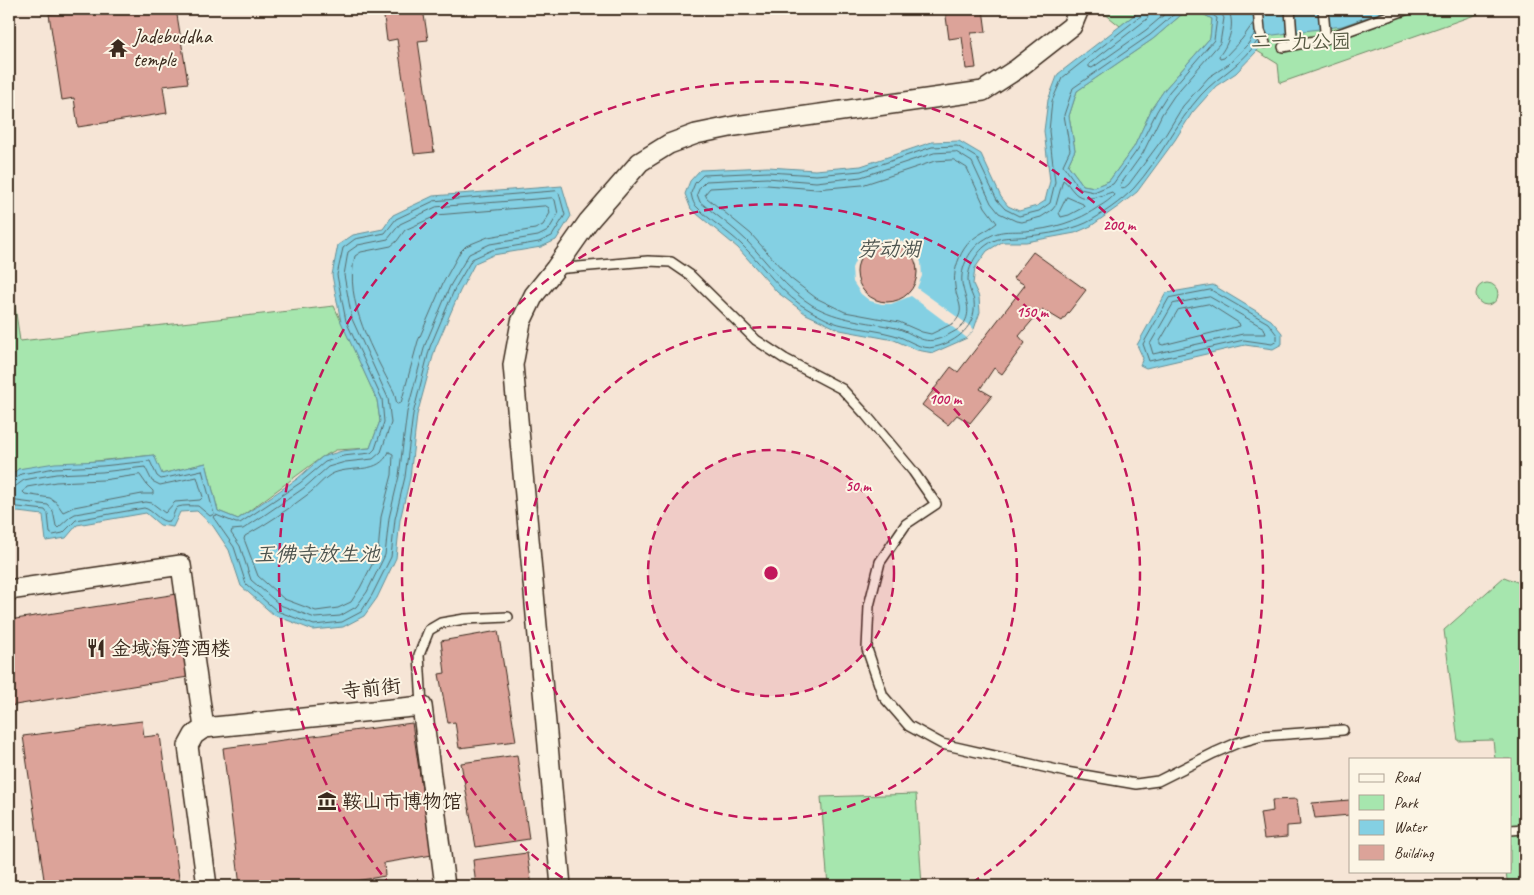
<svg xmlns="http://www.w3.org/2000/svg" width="1534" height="895" font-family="Caveat,'LXGW WenKai TC',sans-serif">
  <rect width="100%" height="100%" fill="#f6e5d6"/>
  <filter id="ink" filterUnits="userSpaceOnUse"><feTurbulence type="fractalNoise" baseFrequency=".02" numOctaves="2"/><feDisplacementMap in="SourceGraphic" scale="10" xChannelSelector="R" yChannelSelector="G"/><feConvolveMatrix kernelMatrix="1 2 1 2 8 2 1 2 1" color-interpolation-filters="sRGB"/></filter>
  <g filter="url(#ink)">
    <g fill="#a6e6ae" stroke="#708866">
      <polygon points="1099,9 1142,9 1120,26"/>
      <polygon points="1238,9 1492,9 1280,83 1278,64 1257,51"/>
      <polygon points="1196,10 1212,19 1210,38 1165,89 1152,108 1134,147 1109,181 1094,187 1083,185 1068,165 1075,150 1069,116 1077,91 1153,39 1181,15"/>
      <polygon points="9,264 20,341 334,306 377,400 380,421 370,448 336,450 322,457 238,519 218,511 206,463 161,474 154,455 18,469 9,478"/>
      <circle cx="1487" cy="294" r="11"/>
      <polygon points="1504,577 1525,585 1525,886 1514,886 1507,880 1506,871 1510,871 1510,759 1495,759 1493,740 1458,741 1444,630"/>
      <polygon points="916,794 922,886 828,886 821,797"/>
    </g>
    <g fill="#84d0e3" stroke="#678e94" fill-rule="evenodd">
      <path d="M 1142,9 L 1390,9 L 1342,26 L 1266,36 L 1257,51 L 1236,73 L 1216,86 L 1192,113 L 1175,140 L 1137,192 L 1119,206 L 1091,226 L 1075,233 L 1026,242 L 1002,242 L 987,251 L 975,268 L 973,284 L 979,297 L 980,312 L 974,329 L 967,338 L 933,353 L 917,350 L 894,340 L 840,330 L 806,314 L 777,292 L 738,248 L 691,209 L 685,194 L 690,181 L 700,170 L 768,167 L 815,170 L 861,166 L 932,142 L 959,141 L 981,154 L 1001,197 L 1008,206 L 1019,211 L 1037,206 L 1045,201 L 1050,181 L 1044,131 L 1048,100 L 1058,74 ZM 1196,10 L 1212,19 L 1210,38 L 1165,89 L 1152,108 L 1134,147 L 1109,181 L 1094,187 L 1083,185 L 1068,165 L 1075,150 L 1069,116 L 1077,91 L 1153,39 L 1181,15 Z"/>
      <polygon points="562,186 571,216 556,240 541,247 493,255 475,263 460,291 435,349 417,415 410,478 400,520 396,558 377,598 364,616 343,627 313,630 274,615 241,586 229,550 213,526 197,511 180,512 173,527 160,525 146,513 77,525 66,538 46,541 43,515 9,511 9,478 18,469 55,463 101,461 154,455 162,474 206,463 218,511 238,519 297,479 322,457 342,451 370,448 380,421 377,400 341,322 332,275 338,245 353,235 383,229 393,215 433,196"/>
      <polygon points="1213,285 1271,320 1282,333 1282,344 1273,349 1245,345 1146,368 1140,365 1143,358 1137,345 1166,293"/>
    </g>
    <polygon fill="#f6e5d6" points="887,239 901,241 913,249 921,262 922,276 917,288 974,329 967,338 911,296 891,304 882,304 870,301 861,294 853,282 852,268 858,254 871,244"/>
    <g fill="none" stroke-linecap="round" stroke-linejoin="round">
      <g stroke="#586c6d" stroke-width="1">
        <path d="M 1144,9 L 1142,15 L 1062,78 L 1052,101 L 1049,131 L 1055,182 L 1050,203 L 1039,211 L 1019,216 L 1005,209 L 997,200 L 977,158 L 957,146 L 932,147 L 861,171 L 816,175 L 768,172 L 703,175 L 695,183 L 691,193 C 692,198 693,204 697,207 C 710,221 728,231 742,245 C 765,267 782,296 811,311 C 820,316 832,323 843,325 C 860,329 877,330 894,335 C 907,338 921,351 935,347 C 957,342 977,326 974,301 C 973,296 970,292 969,286 C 965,273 974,256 984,247 C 1000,234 1010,239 1028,236 C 1048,234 1068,231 1086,223 C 1100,216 1123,200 1134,188 C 1160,159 1176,123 1201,95 C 1219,75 1244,64 1258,40"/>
        <polyline points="1151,9 1147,19 1089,64 1089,67 1092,68 1146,30 1171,9"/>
        <polyline points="1183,9 1178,11 1150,35 1073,88 1064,115 1070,150 1063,165 1080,189 1094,192 1113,184 1138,149 1157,111 1169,92 1214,40 1217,18 1204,9"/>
        <polyline points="1217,9 1221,13 1224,18 1220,43 1174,96 1162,114 1143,153 1120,185 1121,188 1123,189 1129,184 1166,134 1183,106 1209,77 1229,64 1248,44 1255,33"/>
        <path d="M 1228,9 C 1236,24 1229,44 1219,56 L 1220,59 L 1224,58 L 1242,39 L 1254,22"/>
        <path d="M 956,152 L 972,162 L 991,203 L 999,213 L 1016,221 L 1022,222 L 1041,217 L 1052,210 L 1056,205 L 1063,180 C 1068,183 1070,188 1074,192 C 1084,203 1100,196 1112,192 L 1114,195 C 1111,199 1105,203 1100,206 C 1077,222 1052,229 1025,231 C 1005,232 1000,229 982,241 C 969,250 958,271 963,288 C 966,301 973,314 961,327 C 958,330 953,332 948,335 C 922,348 920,335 896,328 C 866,321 839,321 812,305 C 786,289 768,263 747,241 C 733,227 716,215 700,202 L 697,194 L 700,187 L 706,181 L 767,178 L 816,182 L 861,177 L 934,153 Z"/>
        <path d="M 954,160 L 967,168 L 985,207 L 997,223 C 986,232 972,236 964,249 C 957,260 953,274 955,286 C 956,301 967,309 954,323 L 931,334 L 922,332 L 899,322 L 845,312 L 816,298 L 790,278 L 751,234 L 707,198 L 705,194 L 710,188 L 767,185 L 816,189 L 862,185 L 935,161 Z"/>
        <polygon points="557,191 559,193 565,215 552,236 539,242 492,250 472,259 455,288 430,347 413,414 405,477 395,519 391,557 372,595 361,612 342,622 314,625 277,611 246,584 234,547 213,517 216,515 236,523 240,523 300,483 325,462 343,456 371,453 375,449 384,422 382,399 346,321 337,275 343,248 355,239 385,233 396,219 434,201"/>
        <polygon points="1067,197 1083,204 1084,207 1069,215 1061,217 1059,213"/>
        <polygon points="552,198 555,200 558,214 548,231 538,236 490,244 469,254 450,286 425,345 407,412 399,476 389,518 385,555 367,592 356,607 340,616 315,618 280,605 251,580 240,546 231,533 232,530 243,529 266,514 304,488 328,467 345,462 373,459 381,452 391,423 388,398 352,319 344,275 348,252 358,245 388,239 400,224 436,207"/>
        <path d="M 546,206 L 549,208 L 550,213 L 543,225 L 535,229 L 488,237 L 466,246 L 460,252 L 443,283 L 418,341 L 401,403 L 397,404 L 394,392 C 374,353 343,301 355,256 L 361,252 L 391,246 L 397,241 L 405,230 L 438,215 Z"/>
        <polygon points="1211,290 1268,323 1277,335 1277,341 1272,344 1244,340 1149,361 1143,344 1169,298"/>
        <polygon points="1210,297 1264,328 1266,334 1243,334 1153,354 1150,344 1173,304"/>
        <polygon points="1209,304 1239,323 1240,326 1163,345 1160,344 1160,341 1178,310"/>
        <path d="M 389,452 L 393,454 L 392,475 L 381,517 L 378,553 L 360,588 L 351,602 L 338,608 L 316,611 L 284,599 L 258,576 L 244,539 L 245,536 C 267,524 287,510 307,495 C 316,489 324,477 334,473 C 355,465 378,475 389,452 Z"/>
        <polygon points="140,475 147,485 153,491 153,494 142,494 74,507 63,512 56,502 50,498 25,494 23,492 27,487 56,482 103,480"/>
        <path d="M 9,481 L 13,481 L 21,474 L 55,468 L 102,466 L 150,461 L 157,476 L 161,479 L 202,470 L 214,514 L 210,516 L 198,506 C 193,506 183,505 178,507 C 173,510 174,519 169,521 C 161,524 152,509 144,508 L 76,520 L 63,533 L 53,535 L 50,533 L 48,514 L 45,510 L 9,506"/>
        <polyline points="9,487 16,486 24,480 56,474 102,472 145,467 152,481 160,485 197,477 203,497 200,500 175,502 165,513 152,503 146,502 75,514 70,517 58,528 56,526 53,511 48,505 9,500"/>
      </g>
    </g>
    <g fill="#dca399" stroke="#3b2a1e">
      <polygon points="56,9 176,9 188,83 163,86 167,113 78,127 74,98 62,100 49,14 57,13"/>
      <polygon points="383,9 423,9 428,40 418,41 434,152 414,154 397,39 387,41"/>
      <polygon points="945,9 983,9 986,32 971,33 976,68 966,69 962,37 949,39"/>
      <circle cx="887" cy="272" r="30"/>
      <polygon points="1033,252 1086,290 1062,321 1042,309 1019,336 1025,343 1002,374 994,368 980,389 992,396 970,423 957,415 948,425 922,405 951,367 958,372 1025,285 1013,278"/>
      <polygon points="177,594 188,677 9,706 9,620"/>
      <polygon points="498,631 516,741 459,748 455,722 448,723 439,674 445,673 441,641"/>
      <polygon points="142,721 144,737 160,735 180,886 45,886 23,736"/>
      <polygon points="412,723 432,855 384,863 385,876 327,886 282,886 282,883 240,886 223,748"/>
      <polygon points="517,755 529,839 476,847 461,763"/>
      <polygon points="1297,799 1300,825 1287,826 1287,837 1264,839 1260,813 1273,811 1272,800"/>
      <polygon points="1350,800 1350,815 1315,818 1312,803"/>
      <polygon points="527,853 532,886 476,886 473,860"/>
    </g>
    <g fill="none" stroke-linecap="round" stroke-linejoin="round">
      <g stroke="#3b2a1e" stroke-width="12">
        <g id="lane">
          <polyline points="1258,9 1260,31 1265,43"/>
          <polyline points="1290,9 1292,37"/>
          <polyline points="1323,9 1325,31"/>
          <polyline points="1283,47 1325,39 1408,9"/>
          <polyline points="555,269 648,261 671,262 690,275 756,340 785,359 842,389 866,415 913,471 936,504 906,524 880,562 869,606 867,649 883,696 909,726 942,744 1066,772 1136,784 1158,781 1214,753 1237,743 1262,736 1343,730"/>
          <polyline points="422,706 419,655 429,630 441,623 465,619 508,617"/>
          <polyline points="1510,830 1525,829"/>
        </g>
      </g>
      <g stroke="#3b2a1e" stroke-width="22">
        <g id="street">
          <polyline points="9,590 181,565 204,728 194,735 188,746 207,886"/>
          <polyline points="204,728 422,706 445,886"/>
          <polyline points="561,886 513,365 521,322 534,295 555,269 588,222 640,162 669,144 696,134 735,126 983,91 1017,69 1072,26 1079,9"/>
        </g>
      </g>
      <use href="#lane" stroke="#fcf5e5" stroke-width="9"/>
      <use href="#street" stroke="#fcf5e5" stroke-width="19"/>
    </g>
  </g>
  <circle cx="771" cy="573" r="123" fill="#c2185b" fill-opacity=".12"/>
  <g fill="none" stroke="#c2185b" stroke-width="2.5" stroke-dasharray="9 6">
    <circle cx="771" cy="573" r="123"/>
    <circle cx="771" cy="573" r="246"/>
    <path d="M575 886A369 369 0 1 1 967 886"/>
    <path d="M391 886A492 492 0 1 1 1151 886"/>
  </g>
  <defs>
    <g id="temple-bare" transform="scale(1.5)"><path d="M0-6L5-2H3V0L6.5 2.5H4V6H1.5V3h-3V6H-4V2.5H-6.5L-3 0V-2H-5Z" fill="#3b2a1e" stroke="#fcf5e5" stroke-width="2.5" paint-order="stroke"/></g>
    <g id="restaurant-bare" transform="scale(1.5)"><path d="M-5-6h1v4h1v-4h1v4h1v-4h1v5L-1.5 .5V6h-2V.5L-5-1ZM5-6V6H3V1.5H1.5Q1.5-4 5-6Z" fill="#3b2a1e" stroke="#fcf5e5" stroke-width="2.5" paint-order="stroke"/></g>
    <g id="museum-bare" transform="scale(1.5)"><path d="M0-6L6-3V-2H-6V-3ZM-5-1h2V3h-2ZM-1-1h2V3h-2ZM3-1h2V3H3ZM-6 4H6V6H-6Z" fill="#3b2a1e" stroke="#fcf5e5" stroke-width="2.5" paint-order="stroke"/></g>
  </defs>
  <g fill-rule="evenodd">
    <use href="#temple-bare" x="118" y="48"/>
    <use href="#restaurant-bare" x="96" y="648"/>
    <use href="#museum-bare" x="327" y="801"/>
  </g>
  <g text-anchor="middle" stroke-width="4" stroke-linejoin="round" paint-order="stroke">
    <g font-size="20" fill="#3b2a1e" stroke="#fcf5e5" text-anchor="start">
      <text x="133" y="43">Jadebuddha<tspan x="133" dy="23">temple</tspan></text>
      <text x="111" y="655">金域海湾酒楼</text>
      <text x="342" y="808">鞍山市博物馆</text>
    </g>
    <g font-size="20" fill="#565942" stroke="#fcf5e5">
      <text x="1301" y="48">二一九公园</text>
    </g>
    <g font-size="20" fill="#3b2a1e" stroke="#fcf5e5">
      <text transform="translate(371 688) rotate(-6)" y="7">寺前街</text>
    </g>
    <g font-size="21" font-style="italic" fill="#4d544f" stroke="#fcf5e5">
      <text x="889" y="256">劳动湖</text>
      <text x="317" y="561">玉佛寺放生池</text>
    </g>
  </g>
  <circle cx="771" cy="573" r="8" fill="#c2185b" stroke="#fcf5e5" stroke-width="2.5"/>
  <g font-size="15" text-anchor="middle" font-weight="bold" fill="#c2185b" stroke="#fcf5e5" stroke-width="4" stroke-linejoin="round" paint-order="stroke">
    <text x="1119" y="230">200 m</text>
    <text x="1032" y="317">150 m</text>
    <text x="945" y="404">100 m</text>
    <text x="858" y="491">50 m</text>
  </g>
  <rect width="1534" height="895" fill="none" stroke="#fcf5e5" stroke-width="30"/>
  <rect x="15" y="15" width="1504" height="865" fill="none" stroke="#3b2a1e" stroke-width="2" filter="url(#ink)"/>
  <rect x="1349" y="758" width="162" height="115" fill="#fcf5e5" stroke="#afa495"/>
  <rect x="1359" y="774" width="25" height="8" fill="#fcf5e5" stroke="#afa495"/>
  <text x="1394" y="782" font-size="15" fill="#3b2a1e">Road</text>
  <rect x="1359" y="795" width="25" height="15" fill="#a6e6ae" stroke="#afa495"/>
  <text x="1394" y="808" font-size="15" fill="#3b2a1e">Park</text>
  <rect x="1359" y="820" width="25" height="15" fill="#84d0e3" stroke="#afa495"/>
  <text x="1394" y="832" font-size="15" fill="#3b2a1e">Water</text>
  <rect x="1359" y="845" width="25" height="15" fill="#dca399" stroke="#afa495"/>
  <text x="1394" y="858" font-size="15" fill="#3b2a1e">Building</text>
</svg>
